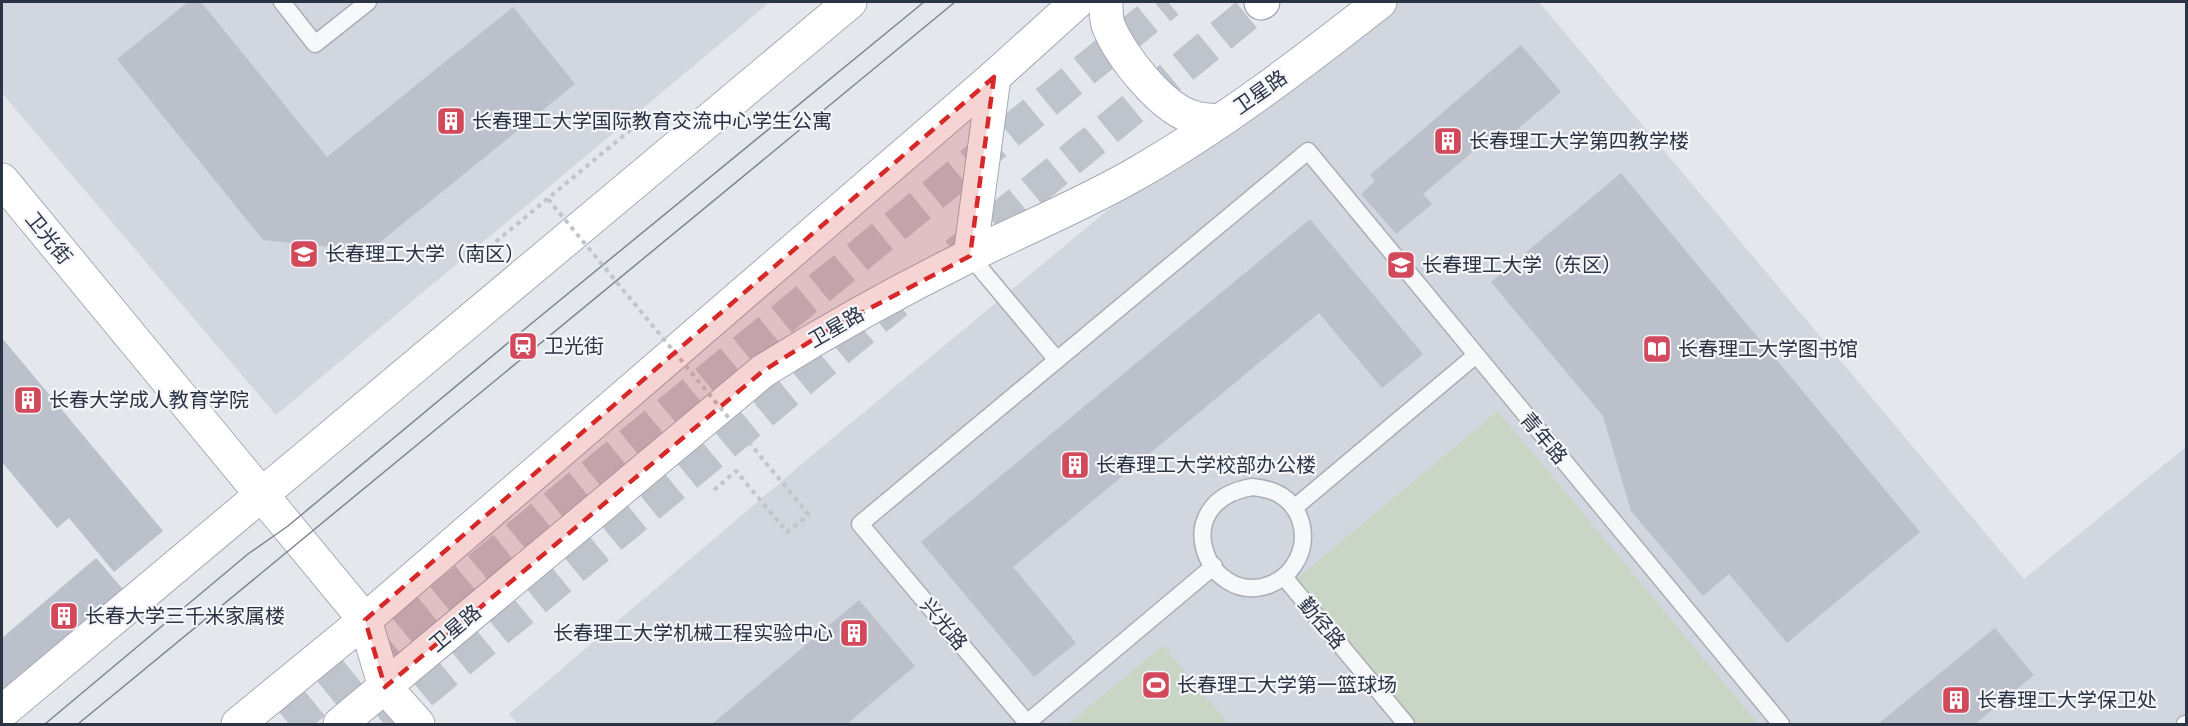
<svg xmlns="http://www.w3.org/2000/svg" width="2188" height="726" font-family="'Nunito Sans','Noto Sans SC',sans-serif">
  <rect width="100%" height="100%" fill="#e4e7ec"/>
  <g fill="#d2d6de">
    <polygon points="2,2 770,2 276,415 2,93"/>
    <polygon points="1369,2 1539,2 2024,579 2186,447 2186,724 518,724 509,714 804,462 1261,83"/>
  </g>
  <g fill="#c9d6c5">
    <polygon points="1498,411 1758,724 1415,724 1295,580"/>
    <polygon points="1163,646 1229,724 1068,724"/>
  </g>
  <g fill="#bbc0ca">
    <polygon points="188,2 201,2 327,157 513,7 575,84 369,251 263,240 117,59"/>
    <polygon points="1521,45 1561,92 1499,145 1491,136 1423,194 1432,204 1396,234 1361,194 1375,181 1370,175"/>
    <polygon points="1621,173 1920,532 1787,643 1729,574 1703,596 1631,511 1603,416 1491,282"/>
    <polygon points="1310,219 1423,354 1382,388 1319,313 1013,567 1076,643 1034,677 921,542"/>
    <polygon points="2,338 163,531 114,572 69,518 57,528 2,462"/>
    <polygon points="96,558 127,594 2,702 2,638"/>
    <polygon points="859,600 915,666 847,724 712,724"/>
    <polygon points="1995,628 2034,675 1975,724 1878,724"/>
  </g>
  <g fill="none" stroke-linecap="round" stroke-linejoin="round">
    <g stroke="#bfc3cb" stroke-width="33" stroke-dasharray="33 16" stroke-linecap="butt">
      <polyline points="956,254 1261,3"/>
      <polyline points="289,724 1168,2"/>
      <polyline points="384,724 897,302"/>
    </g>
    <g stroke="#a9aeb7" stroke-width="19">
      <g id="service">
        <polyline points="282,2 315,44 368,2"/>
        <polyline points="970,256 1057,360"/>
        <path d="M 1252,487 C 1263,488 1273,490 1282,496 C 1305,512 1309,543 1294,565 C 1288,575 1279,581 1269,585 C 1207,607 1165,502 1252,487 Z"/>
        <polyline points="1294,508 1476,355"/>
        <polyline points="1284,577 1406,724"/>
        <polyline points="1027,723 1214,566"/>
        <polyline points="1028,724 860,524 1308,151 1781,724"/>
        <polyline points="2185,724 2186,724"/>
      </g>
    </g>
    <g stroke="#a9aeb7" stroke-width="35">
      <g id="secondary">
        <polyline points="2,180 365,620 385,687 418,724"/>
        <polyline points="2,712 850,2"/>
      </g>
    </g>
    <g stroke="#a3abb8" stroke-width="35">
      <g id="primary">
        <path d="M 1106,2 C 1106,9 1106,18 1108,25 C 1120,55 1163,111 1196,118 C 1203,120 1212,120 1219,121"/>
        <polyline points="970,256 994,77"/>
        <polyline points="238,724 365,620 994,77 1077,2"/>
        <path d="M 340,724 L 763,371 C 830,329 898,291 969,256 C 1023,229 1079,206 1132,176 C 1220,126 1301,64 1380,2"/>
      </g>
    </g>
    <g stroke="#8b94a3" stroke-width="35">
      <polyline id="trunk" points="1261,3 1263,2"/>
    </g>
    <g stroke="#c2c5cb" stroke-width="4" stroke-dasharray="4.5 4.5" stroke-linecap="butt">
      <polyline points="475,259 646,117"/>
      <polyline points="714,490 736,471 787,532 809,515"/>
    </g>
    <use href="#service" stroke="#f7f8fa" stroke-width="16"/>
    <use href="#secondary" stroke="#fff" stroke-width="33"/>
    <use href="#primary" stroke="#fff" stroke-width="33"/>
    <use href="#trunk" stroke="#fff" stroke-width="33"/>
    <g stroke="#7d8696" stroke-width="1.5">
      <polyline points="45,724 248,554 288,526 515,337 924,2"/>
      <polyline points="78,724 955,2"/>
    </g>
    <polyline stroke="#c2c5cb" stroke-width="4" stroke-dasharray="4.5 4.5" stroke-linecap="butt" points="548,199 809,515"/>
  </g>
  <path fill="#d62828" fill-opacity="0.2" stroke="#d62828" stroke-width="4.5" stroke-dasharray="12 8" stroke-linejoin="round" d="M 994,77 L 970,256 L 830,329 L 763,371 L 385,687 L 365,620 Z"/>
  <defs>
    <g id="building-square" transform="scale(1.5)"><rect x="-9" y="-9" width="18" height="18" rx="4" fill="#d1495b" stroke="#f4f6f9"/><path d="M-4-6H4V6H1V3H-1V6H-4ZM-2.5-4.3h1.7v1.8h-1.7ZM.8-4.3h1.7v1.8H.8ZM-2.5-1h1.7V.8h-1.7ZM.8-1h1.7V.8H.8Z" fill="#fff"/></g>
    <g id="university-square" transform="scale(1.5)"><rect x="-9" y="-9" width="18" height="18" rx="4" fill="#d1495b" stroke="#f4f6f9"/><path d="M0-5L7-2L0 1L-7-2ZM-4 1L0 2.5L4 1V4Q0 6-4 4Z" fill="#fff"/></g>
    <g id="station-square" transform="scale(1.5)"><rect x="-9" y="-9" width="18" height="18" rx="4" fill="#d1495b" stroke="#f4f6f9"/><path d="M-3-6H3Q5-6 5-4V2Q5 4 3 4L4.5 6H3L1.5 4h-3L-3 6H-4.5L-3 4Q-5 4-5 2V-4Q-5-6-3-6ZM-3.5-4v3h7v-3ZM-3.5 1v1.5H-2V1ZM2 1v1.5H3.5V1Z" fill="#fff"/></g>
    <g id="library-square" transform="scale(1.5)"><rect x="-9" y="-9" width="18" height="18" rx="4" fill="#d1495b" stroke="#f4f6f9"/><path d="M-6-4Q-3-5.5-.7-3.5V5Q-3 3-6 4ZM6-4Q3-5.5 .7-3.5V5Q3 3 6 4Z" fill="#fff"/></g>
    <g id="stadium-square" transform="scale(1.5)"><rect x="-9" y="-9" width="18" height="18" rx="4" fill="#d1495b" stroke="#f4f6f9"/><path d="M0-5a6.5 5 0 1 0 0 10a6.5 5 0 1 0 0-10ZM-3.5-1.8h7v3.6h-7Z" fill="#fff"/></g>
  </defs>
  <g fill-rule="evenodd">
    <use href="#building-square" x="451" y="121"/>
    <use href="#building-square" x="1448" y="141"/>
    <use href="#university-square" x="304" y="254"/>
    <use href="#university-square" x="1401" y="265"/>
    <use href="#station-square" x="523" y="346"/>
    <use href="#library-square" x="1657" y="349"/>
    <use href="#building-square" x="28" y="400"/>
    <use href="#building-square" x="1075" y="465"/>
    <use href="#building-square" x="64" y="616"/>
    <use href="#building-square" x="854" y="633"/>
    <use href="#stadium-square" x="1156" y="685"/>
    <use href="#building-square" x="1956" y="700"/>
  </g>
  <g text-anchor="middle" stroke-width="4.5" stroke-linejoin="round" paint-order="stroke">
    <g font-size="20" fill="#2b3445" stroke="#f4f6f9">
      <text transform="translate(1260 92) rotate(-35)" y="7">卫星路</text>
      <text transform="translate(49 238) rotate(51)" y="7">卫光街</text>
      <text transform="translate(836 327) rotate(-30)" y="7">卫星路</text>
      <text transform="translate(1544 438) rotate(50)" y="7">青年路</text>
      <text transform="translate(1322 623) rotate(50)" y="7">勤径路</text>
      <text transform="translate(944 624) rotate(50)" y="7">兴光路</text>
      <text transform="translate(455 628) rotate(-40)" y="7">卫星路</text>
    </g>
    <g font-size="20" fill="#2b3445" stroke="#f4f6f9" text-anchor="start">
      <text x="472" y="128">长春理工大学国际教育交流中心学生公寓</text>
      <text x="1469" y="148">长春理工大学第四教学楼</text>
      <text x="325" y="261">长春理工大学（南区）</text>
      <text x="1422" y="272">长春理工大学（东区）</text>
      <text x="544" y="353">卫光街</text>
      <text x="1678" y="356">长春理工大学图书馆</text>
      <text x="49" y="407">长春大学成人教育学院</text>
      <text x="1096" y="472">长春理工大学校部办公楼</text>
      <text x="85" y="623">长春大学三千米家属楼</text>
      <text x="833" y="640" text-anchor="end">长春理工大学机械工程实验中心</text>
      <text x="1177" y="692">长春理工大学第一篮球场</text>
      <text x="1977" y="707">长春理工大学保卫处</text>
    </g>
  </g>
  <rect width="2188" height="726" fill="none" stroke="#2b3445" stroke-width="6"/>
</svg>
